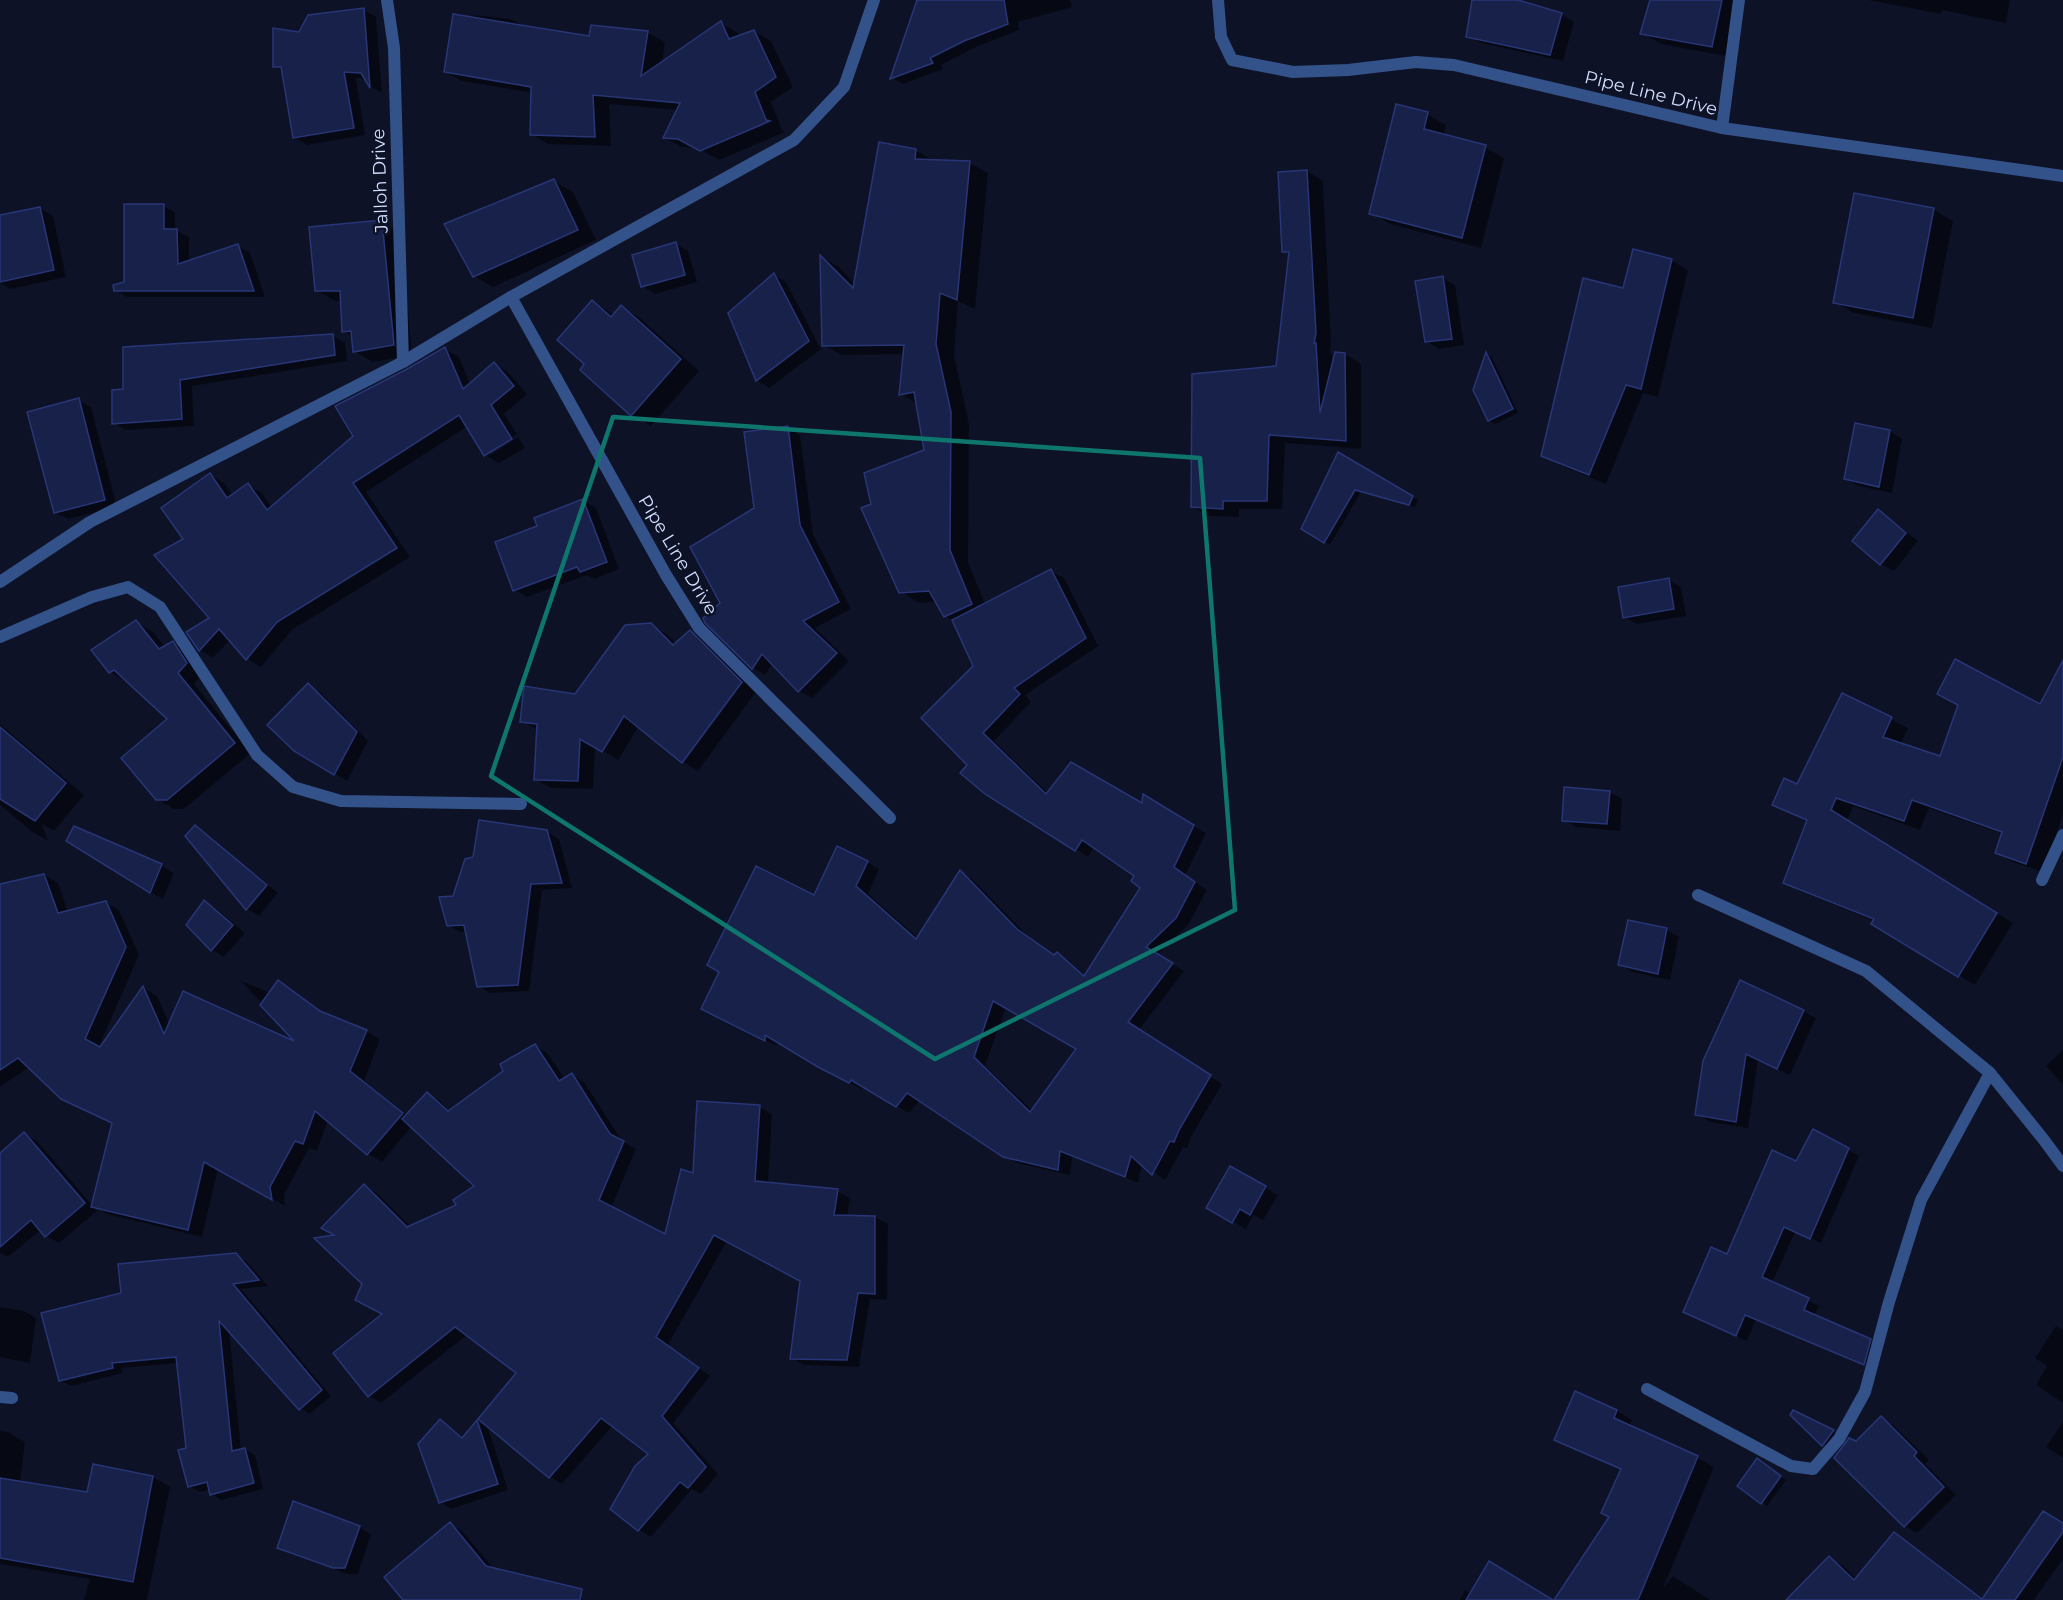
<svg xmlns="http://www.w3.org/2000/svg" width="2063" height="1600" font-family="Montserrat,sans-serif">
  <rect width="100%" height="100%" fill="#0d1227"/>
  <g fill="#0007" fill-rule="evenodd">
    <polygon points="918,0 1070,0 1072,7 1018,22 1019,30 976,47 941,65 943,69 903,84 892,78"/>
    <polygon points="1473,0 1513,0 1562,15 1574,22 1563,61 1481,43 1468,36"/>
    <polygon points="1651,0 1743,0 1731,57 1661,44 1642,33"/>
    <polygon points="1868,0 2010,0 2006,23 1942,10 1941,14"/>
    <polygon points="364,10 376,17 382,93 371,87 366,79 356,78 365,135 307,145 294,137 283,71 275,66 299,34"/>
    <polygon points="473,15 511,19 525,27 591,38 592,27 648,33 665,42 662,64 721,23 738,33 740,37 754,31 771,41 793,87 771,102 782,130 785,132 719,160 697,148 681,147 665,138 678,110 609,104 611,146 548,144 531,134 533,93 462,81 445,72"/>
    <polygon points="1427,114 1446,125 1444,136 1485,147 1504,158 1481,248 1390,224 1371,213"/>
    <path d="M 915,150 L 934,161 L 970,163 L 988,173 L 975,309 L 958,301 L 954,355 L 969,424 L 968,562 L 985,604 L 1051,571 L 1064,578 L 1098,646 L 1025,695 L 1031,702 L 994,741 L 1048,793 L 1143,805 L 1144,797 L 1206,833 L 1185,875 L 1207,890 L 1188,925 L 1157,955 L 1184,971 L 1139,1030 L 1222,1084 L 1191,1137 L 1187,1148 L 1183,1147 L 1165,1180 L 1142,1164 L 1138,1183 L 1072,1157 L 1070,1175 L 1017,1163 L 920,1100 L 909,1113 L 864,1086 L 862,1089 L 832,1074 L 777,1040 L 777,1046 L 715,1015 L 814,897 L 867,862 L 879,869 L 868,894 L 918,938 L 960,872 L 972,879 L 1030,938 L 1055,956 L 1057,954 L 1069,961 L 1086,976 L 1142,888 L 1136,876 L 1094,847 L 1088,857 L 1076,849 L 969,765 L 975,666 L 954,621 L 945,616 L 937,602 L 919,603 L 901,592 L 872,505 L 925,451 L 918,404 L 901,394 L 905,354 L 842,355 L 824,345 L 822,257 L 839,267 L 855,284 ZM 1006,1007 L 1078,1049 L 1033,1111 L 985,1066 Z"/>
    <polygon points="1307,171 1323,181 1331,343 1330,353 1332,354 1332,365 1345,354 1361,364 1361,449 1285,443 1282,509 1239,509 1239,517 1208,516 1193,507 1277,367 1290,255 1283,251"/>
    <polygon points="554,181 573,192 596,240 493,287 474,276"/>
    <polygon points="1855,195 1934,210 1953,221 1932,328 1854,313 1835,302"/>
    <polygon points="163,206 175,212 175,230 189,237 189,262 238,246 250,253 265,297 127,297 115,290 125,283"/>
    <polygon points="40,208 53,216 66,277 10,289 0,283 0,217"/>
    <polygon points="382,222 401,233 412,355 373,362 354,351 353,337 343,331 342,301 336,301 316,290"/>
    <polygon points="676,244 688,251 697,282 655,294 642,286"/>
    <polygon points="1671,260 1688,270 1658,397 1643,393 1606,484 1560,465 1543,455 1624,290"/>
    <polygon points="774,275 786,282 821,349 769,388 757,380"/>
    <polygon points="1443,278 1455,285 1464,345 1439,349 1426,341"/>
    <polygon points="593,302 614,315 621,307 640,318 699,371 651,426 632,415 582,369 586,364"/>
    <polygon points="332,336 345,343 347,361 192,386 194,426 126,430 114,423 113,391"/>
    <path d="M 445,349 L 459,357 L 470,384 L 494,364 L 508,372 L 527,394 L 504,414 L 517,434 L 490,451 L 490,455 L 518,437 L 525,448 L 499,463 L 485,455 L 468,426 L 366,492 L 410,557 L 292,630 L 261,667 L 247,659 L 230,640 L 213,658 L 200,650 L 211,618 L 185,539 L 210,475 L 224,483 L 233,496 L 248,485 L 262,493 L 272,508 L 355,436 ZM 449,360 L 452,360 L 467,395 L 464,396 Z"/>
    <polygon points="1487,354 1492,357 1518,413 1495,424 1489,420"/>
    <polygon points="78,400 91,407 117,507 68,519 55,512"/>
    <polygon points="1856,424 1890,431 1902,439 1892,493 1858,486 1845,478"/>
    <polygon points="787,428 800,435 813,534 851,609 815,628 849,661 812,698 799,691 773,663 765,675 752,667 722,603"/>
    <polygon points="1338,454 1418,500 1415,507 1361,492 1330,545 1303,529"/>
    <polygon points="583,501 596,508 619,569 594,579 587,575 527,597 515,590 539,527"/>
    <polygon points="1878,511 1890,519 1918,541 1894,571 1881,564 1854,541"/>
    <polygon points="1669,580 1681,587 1686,616 1637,624 1624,617"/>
    <polygon points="136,622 153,632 165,647 173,643 189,653 203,673 194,684 251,753 184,809 174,809 157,799 169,719 127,682 110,672"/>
    <polygon points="651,625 667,634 677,644 690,631 706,640 756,692 698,771 683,762 639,726 618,760 595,746 593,789 551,788 535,779 538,730 521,721 576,696"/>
    <polygon points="308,685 320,692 368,741 347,781 295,750"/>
    <polygon points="1842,695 1908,728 1900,745 1941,758 2041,706 2063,707 2063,814 2043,872 2013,862 1997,853 2003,834 1929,808 1920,830 1853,806 1847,821 2013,923 1975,985 1873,923 1875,921 1802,892 1785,882 1808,822 1774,804 1798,786"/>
    <polygon points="0,724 84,795 54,831 42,824 48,841 31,831 0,805"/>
    <polygon points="1609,792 1622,799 1620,831 1576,827 1564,820"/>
    <polygon points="195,827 208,835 278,893 259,916 247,909"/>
    <polygon points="74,828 162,866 174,873 163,899 150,892"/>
    <polygon points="547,832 559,839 572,888 542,890 529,991 490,993 478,986 467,931 460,932 448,925 455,897"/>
    <polygon points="44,875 58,883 68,912 105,902 119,910 139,955 96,1053 144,988 157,996 170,1025 300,1045 241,981 366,1031 380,1039 364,1081 408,1116 427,1094 440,1101 450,1111 504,1072 535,1046 547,1053 565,1079 572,1075 584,1082 622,1141 636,1149 611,1208 666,1236 694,1175 760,1107 772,1114 768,1184 837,1191 850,1198 847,1217 875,1217 888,1224 887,1300 870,1299 859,1367 804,1365 792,1358 802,1280 727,1241 668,1345 710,1376 673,1423 718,1474 701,1494 692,1489 651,1537 639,1530 650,1454 613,1425 562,1484 550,1477 518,1373 467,1335 381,1403 369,1396 384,1314 364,1284 338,1236 364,1186 377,1193 411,1227 459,1205 477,1186 412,1126 382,1162 368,1154 328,1120 317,1151 309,1148 284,1195 285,1206 218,1168 202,1237 107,1214 93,1206 113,1124 29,1067 0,1087 0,885"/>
    <polygon points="204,902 217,909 245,933 224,957 212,950"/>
    <polygon points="1629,921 1667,930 1679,937 1670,980 1632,972 1620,964"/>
    <polygon points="1803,1011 1816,1018 1790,1075 1758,1060 1748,1128 1710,1122 1697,1114 1705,1061"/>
    <polygon points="2063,1050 2063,1085 2046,1066"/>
    <polygon points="1814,1131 1859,1156 1821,1243 1795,1232 1772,1283 1819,1306 1814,1316 1881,1347 1874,1370 1756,1319 1747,1341 1685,1312 1797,1163"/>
    <polygon points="24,1134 37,1141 97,1211 59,1243 46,1236 41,1230 8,1257 0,1253 0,1155"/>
    <polygon points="1230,1168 1278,1195 1263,1220 1253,1215 1246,1229 1208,1207"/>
    <polygon points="235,1255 246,1261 268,1286 241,1289 331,1396 310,1414 300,1408 229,1330 241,1450 244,1449 255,1455 263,1489 221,1500 211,1494 210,1489 200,1492 189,1486 187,1449 178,1363 121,1368 123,1373 71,1386 60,1380 123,1294"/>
    <polygon points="0,1307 24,1311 36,1318 30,1363 0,1357"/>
    <polygon points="2056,1326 2063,1330 2063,1403 2036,1385 2047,1366 2035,1358"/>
    <polygon points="1575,1393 1617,1411 1632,1420 1629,1427 1698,1458 1714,1467 1663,1588 1673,1576 1710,1600 1567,1600 1611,1517 1622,1470 1572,1448 1556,1439"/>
    <polygon points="1794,1412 1834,1432 1839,1435 1829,1448 1792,1414"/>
    <polygon points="1881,1418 1893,1425 1929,1460 1925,1464 1956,1495 1917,1533 1905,1526 1856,1443"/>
    <polygon points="441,1421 464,1438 477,1422 488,1428 508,1490 451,1509 440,1502"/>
    <polygon points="2063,1422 2063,1458 2046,1447"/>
    <polygon points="0,1431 8,1432 25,1442 20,1483 89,1494 94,1465 153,1477 170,1487 147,1600 84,1600 90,1579 0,1564"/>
    <polygon points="1763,1463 1786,1480 1767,1506 1762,1502"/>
    <polygon points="450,1524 462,1531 494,1569 559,1600 405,1600"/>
    <polygon points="2063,1524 2063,1559 2034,1600 1788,1600 1829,1558 1843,1566 1857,1579 1895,1534 1908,1542 1984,1599"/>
    <polygon points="359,1527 371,1534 358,1574 347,1574 291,1554 278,1547"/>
    <polygon points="1465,1590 1471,1594 1551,1600 1460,1600"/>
  </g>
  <g fill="#172149" stroke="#283677" stroke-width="1.5" fill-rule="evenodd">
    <polygon points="917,0 1004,0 1008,24 964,41 930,58 933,63 890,79"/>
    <polygon points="1472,0 1518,0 1562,13 1550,55 1466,37"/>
    <polygon points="1650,0 1722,0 1712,47 1640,34"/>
    <polygon points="364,8 370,88 361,73 344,72 354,128 293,138 281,67 273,67 273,28 299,32 308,15"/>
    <polygon points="453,14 589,36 591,25 648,31 641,76 721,21 729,39 754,30 776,77 755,92 766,120 770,121 700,151 678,139 663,138 680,103 593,95 595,137 530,135 531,87 444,72"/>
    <polygon points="1396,104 1428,112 1424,129 1486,145 1462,238 1369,214"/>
    <polygon points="879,142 916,149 915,159 970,161 957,300 940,293 936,344 951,412 950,550 972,604 944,617 929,591 899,593 861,508 871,504 864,473 924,450 914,392 899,395 904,345 822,346 820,255 853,288"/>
    <polygon points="1307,170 1316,333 1314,343 1316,343 1320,413 1335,352 1345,353 1346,441 1269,435 1267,501 1223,501 1223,509 1191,507 1192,374 1276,366 1289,252 1282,252 1278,172"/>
    <polygon points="554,179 578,230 473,277 444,224"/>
    <polygon points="1854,193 1934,208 1913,318 1833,303"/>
    <polygon points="124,204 164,204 164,229 177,229 178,264 238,244 254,291 114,291 113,285 124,282"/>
    <polygon points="40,207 54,270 0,282 0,215"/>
    <polygon points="382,220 394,345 353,352 351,331 342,332 340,291 315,291 309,227"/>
    <polygon points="676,242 685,275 641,287 632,255"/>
    <polygon points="1633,249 1672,259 1641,389 1626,385 1589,475 1541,456 1583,278 1623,288"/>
    <polygon points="774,273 809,341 756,381 728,313"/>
    <polygon points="1443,276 1452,339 1425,342 1415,281"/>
    <polygon points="592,300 611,317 621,305 681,359 631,416 580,370 584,364 557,340"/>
    <polygon points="333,334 335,355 180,380 182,419 112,424 112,390 123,389 123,347"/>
    <polygon points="445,347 463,389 494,362 514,386 491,405 512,439 484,456 459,415 353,483 397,548 277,622 246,660 219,629 199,651 186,632 209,618 154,555 183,539 161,508 210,473 227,498 248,483 267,510 353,436 335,406 407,369"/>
    <polygon points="1486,352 1513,409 1488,421 1473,390"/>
    <polygon points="79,398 105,500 54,513 27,412"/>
    <polygon points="1855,423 1890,430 1879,487 1844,479"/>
    <polygon points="788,426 800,525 839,602 803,621 837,653 798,692 762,654 752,669 705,623 703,618 720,603 690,547 754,508 744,432"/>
    <polygon points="1338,452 1413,496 1409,505 1355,490 1324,543 1301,529"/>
    <polygon points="583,499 607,562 580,572 577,567 513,591 495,542 537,526 534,518"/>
    <polygon points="1878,509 1906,533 1880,565 1852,541"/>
    <path d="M 1051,569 L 1086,638 L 1014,688 L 1020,694 L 983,733 L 1046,794 L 1071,762 L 1142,803 L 1143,794 L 1194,825 L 1174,867 L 1195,882 L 1176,918 L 1146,947 L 1173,963 L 1128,1022 L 1211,1075 L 1179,1130 L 1174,1142 L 1170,1141 L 1152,1175 L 1131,1156 L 1125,1177 L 1060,1151 L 1058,1170 L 1003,1157 L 907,1093 L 896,1107 L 851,1080 L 849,1083 L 818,1067 L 765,1035 L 765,1041 L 701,1009 L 719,972 L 707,965 L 756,866 L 814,895 L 837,846 L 868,861 L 856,886 L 916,939 L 960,870 L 1017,929 L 1054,955 L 1057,952 L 1084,976 L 1140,888 L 1131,881 L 1134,876 L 1082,840 L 1075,851 L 985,794 L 960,773 L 967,765 L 921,718 L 973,666 L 952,620 ZM 993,1001 L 1076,1049 L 1030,1112 L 974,1057 Z"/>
    <polygon points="1669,578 1674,609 1623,618 1618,587"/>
    <polygon points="136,620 159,649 173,641 187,663 178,673 235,743 167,800 156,800 121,758 167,719 114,670 109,673 91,650"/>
    <polygon points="651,623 673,645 690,630 742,682 682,763 624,716 602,752 580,739 578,781 534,780 537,724 520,722 524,686 575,694 625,625"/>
    <polygon points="1955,659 2040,704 2063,660 2063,757 2026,864 1995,853 2002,832 1912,800 1904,821 1836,798 1831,810 1997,913 1958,977 1871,924 1874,919 1783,883 1807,820 1772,805 1784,778 1797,784 1842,693 1892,717 1883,737 1940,756 1958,705 1937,694"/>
    <polygon points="308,683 357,732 334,775 294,751 267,725"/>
    <polygon points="0,727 66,783 35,821 0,799"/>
    <polygon points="1564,787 1610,791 1607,824 1562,821"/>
    <polygon points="479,820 547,830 562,883 531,884 518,985 477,987 464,925 447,926 439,897 453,896 465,859 473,857"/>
    <polygon points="195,825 267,885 246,910 185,836"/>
    <polygon points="74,826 162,864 150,893 66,841"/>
    <polygon points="44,874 58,913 106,901 126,947 85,1039 100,1047 143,986 164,1034 183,991 294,1041 260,1005 278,980 320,1011 367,1030 350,1071 403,1113 367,1155 315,1111 303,1144 295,1141 270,1187 272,1200 204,1162 188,1230 91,1207 112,1123 61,1099 18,1058 0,1070 0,884"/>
    <polygon points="204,900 233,925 211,951 186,925"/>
    <polygon points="1628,920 1667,928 1658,974 1618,965"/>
    <polygon points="1740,980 1804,1010 1777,1069 1746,1054 1736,1122 1695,1115 1703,1061"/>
    <polygon points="535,1044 559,1081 572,1073 610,1134 624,1141 599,1200 665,1234 681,1169 693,1173 697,1101 760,1105 755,1181 838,1189 834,1215 875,1216 875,1294 858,1293 847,1360 790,1359 800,1281 714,1235 656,1337 699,1368 662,1416 706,1467 688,1488 680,1482 638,1531 610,1509 635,1466 648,1454 601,1418 549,1478 478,1419 516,1373 455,1327 368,1397 333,1353 382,1314 355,1300 362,1284 314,1238 334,1235 321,1228 364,1184 407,1227 456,1205 453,1200 474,1186 402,1119 427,1092 448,1111 503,1071 500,1064"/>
    <polygon points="1813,1129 1849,1148 1810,1239 1784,1227 1762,1277 1809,1298 1804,1310 1871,1339 1864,1365 1745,1315 1736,1336 1683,1312 1711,1247 1727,1254 1772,1150 1796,1161"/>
    <polygon points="24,1132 85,1203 45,1237 31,1220 0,1247 0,1153"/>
    <polygon points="1230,1166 1266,1186 1250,1215 1240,1209 1232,1223 1206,1208"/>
    <polygon points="236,1253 259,1280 233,1284 322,1390 299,1410 219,1321 232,1451 245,1448 254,1483 210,1495 207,1482 188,1487 178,1450 186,1448 176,1357 112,1363 113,1368 59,1381 41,1313 121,1293 118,1264"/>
    <polygon points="1575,1391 1617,1410 1614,1418 1698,1456 1638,1600 1554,1600 1609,1517 1601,1513 1621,1469 1554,1440"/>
    <polygon points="1793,1410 1834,1430 1822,1446 1790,1415"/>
    <polygon points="1881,1416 1917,1452 1914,1456 1944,1487 1904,1527 1834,1458 1849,1438 1856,1441"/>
    <polygon points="440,1419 462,1438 477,1420 498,1484 439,1503 418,1444"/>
    <polygon points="1757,1458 1781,1476 1761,1504 1737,1486"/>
    <polygon points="93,1464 153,1476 133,1582 0,1558 0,1478 87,1492"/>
    <polygon points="293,1501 360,1526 345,1568 333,1568 277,1548"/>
    <polygon points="2043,1511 2063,1523 2063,1532 2015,1600 1786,1600 1829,1556 1854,1580 1894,1532 1982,1599"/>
    <polygon points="450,1522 486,1566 582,1589 580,1600 403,1600 384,1577"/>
    <polygon points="1489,1561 1553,1600 1466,1600"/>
  </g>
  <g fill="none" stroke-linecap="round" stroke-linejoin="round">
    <g stroke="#34528a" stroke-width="12">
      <polyline points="387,0 394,48 403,362"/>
      <polyline points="1218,0 1221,37 1232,60 1293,72 1348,70 1416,62 1454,65 1722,128 2063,176"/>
      <polyline points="1722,128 1739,0"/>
      <polyline points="511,297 666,575 699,628 890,818"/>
      <polyline points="0,582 90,522 403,362 511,297 794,140 844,87 874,0"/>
      <polyline points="0,637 92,597 128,587 160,607 257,755 293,787 341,801 521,804"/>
      <polyline points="2042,880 2063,835"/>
      <polyline points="1698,895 1866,971 1990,1073 2044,1140 2063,1166"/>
      <polyline points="1647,1389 1791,1466 1813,1469 1839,1439 1865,1392 1889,1302 1921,1200 1990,1073"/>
      <polyline points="0,1397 12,1398"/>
    </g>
  </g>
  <path fill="none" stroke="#0f766e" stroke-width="4.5" stroke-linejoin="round" d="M 613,417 L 1200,458 L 1235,910 L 935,1059 L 491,776 Z"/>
  <g text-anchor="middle" stroke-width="5" stroke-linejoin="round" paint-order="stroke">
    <g font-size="18" fill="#d3dfff" stroke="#0d1227">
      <text transform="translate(1651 93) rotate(14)" y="6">Pipe Line Drive</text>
      <text transform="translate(380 181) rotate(-92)" y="6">Jalloh Drive</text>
      <text transform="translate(678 555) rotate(59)" y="6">Pipe Line Drive</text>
    </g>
  </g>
</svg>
